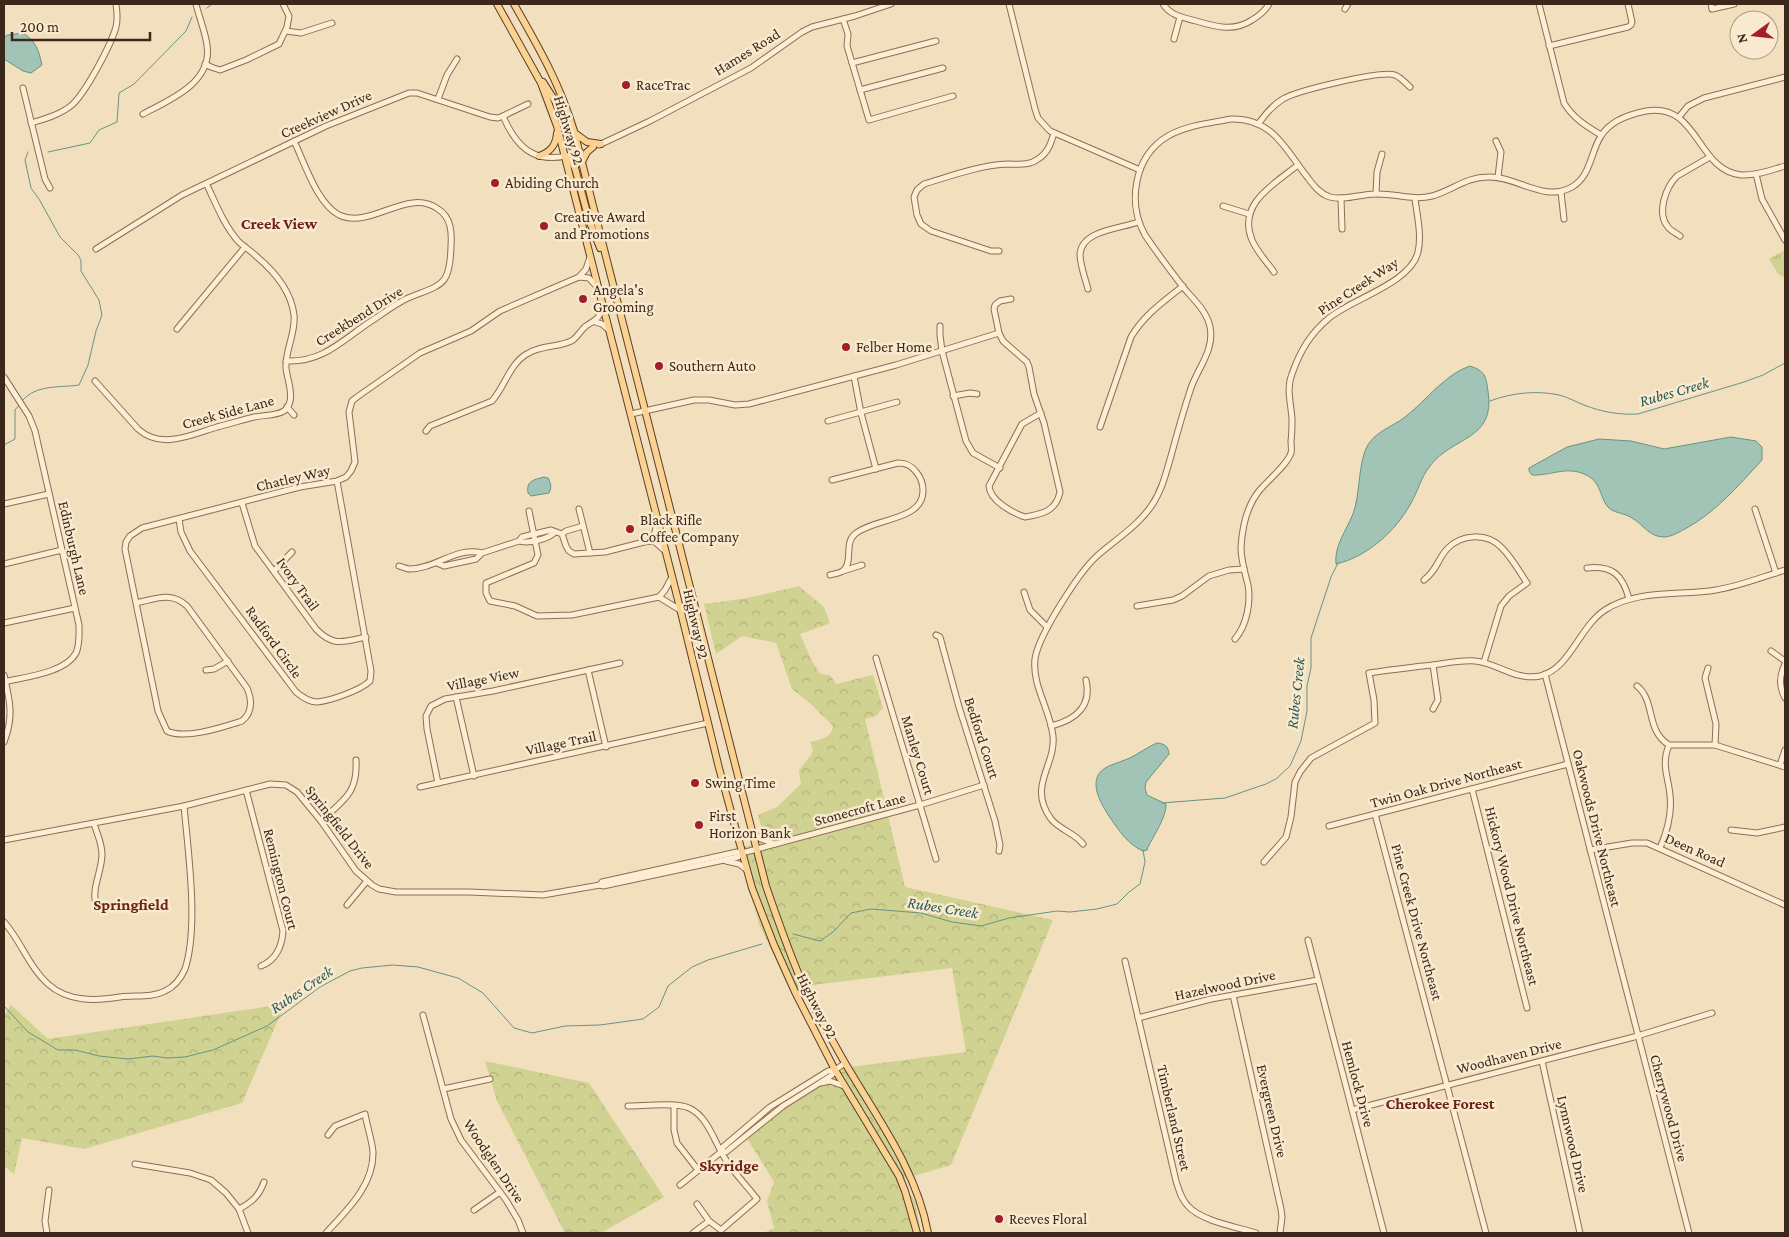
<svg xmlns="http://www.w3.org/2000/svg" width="1789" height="1237" font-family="'Crimson Pro',serif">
  <defs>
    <pattern id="grass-tufts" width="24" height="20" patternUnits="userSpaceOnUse" patternTransform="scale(1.25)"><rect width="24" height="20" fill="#cfd291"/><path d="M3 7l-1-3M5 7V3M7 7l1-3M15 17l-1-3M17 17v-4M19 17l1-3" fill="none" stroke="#b3b47c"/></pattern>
    <pattern id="forest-crowns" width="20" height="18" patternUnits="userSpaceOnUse" patternTransform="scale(1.25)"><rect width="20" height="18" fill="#cfd291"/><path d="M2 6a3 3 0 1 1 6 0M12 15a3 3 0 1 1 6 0" fill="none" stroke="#b3b47c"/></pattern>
  </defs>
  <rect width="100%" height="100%" fill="#f2dfbe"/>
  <polygon fill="url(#grass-tufts)" points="1785,250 1785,278 1778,274 1769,259"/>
  <g fill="url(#forest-crowns)">
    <path d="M 799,586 L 824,607 L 830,623 L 800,634 L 811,659 L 820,674 L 830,675 L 836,684 L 873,675 L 883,708 L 876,716 L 865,719 L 905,887 L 1053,920 L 951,1165 L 900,1180 L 915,1201 L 921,1233 L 764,1233 L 774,1228 L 767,1201 L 774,1182 L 742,1130 L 835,1069 L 966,1052 L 952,968 L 789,988 L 759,924 L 739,848 L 770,840 L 761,826 L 758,815 L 777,807 L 801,784 L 799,770 L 811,755 L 813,750 L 810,742 C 821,739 831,739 833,726 L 810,703 L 792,689 L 776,643 L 742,636 L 716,654 L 704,604 L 748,598 Z"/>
    <polygon points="285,1004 242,1103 84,1149 22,1138 14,1174 4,1166 4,1016 11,1005 48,1039"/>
    <polygon points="485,1061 589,1083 664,1197 601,1233 565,1233 497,1101"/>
  </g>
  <g fill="#a2c4b7" stroke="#689385">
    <path d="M 23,33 C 36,41 39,51 42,65 L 31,73 L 23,71 L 4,59 L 4,37 L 8,35 Z"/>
    <path d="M 1470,366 C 1485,371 1486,376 1488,391 C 1496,441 1452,436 1430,466 C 1421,477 1418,491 1411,503 C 1396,531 1367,557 1336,564 C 1334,546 1346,531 1353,514 C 1360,494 1358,471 1365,451 C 1372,432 1391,428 1405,417 C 1427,400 1444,375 1470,366 Z"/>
    <path d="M 1731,437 L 1756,441 L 1762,447 L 1762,460 C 1738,486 1716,512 1685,529 C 1679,532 1671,537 1664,537 C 1649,537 1643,524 1632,518 C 1625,513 1613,513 1608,507 C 1599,497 1602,481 1584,474 C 1566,466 1550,476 1532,475 L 1529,471 L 1529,468 L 1567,447 L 1599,439 L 1631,441 L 1664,449 Z"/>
    <path d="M 544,477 L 548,478 C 551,484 552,487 549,493 L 531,496 L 528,493 C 526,481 533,480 544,477 Z"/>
    <path d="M 1157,743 C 1165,744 1168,746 1169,754 L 1146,782 L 1145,788 L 1147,795 L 1166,804 C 1167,816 1154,835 1148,847 L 1147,850 L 1143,851 C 1129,845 1119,831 1111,819 C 1101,804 1084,777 1109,766 C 1116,763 1123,761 1130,758 C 1140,753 1147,747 1157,743 Z"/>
  </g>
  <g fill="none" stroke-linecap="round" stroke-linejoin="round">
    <g stroke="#689385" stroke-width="1">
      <polyline points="207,8 212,4"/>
      <polyline points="48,152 90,143 99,130 117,122 119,93 134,84 186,31 192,17"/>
      <path d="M 22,401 C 36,384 59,388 79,385 L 88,365 L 96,331 L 102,315 L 99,300 L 81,271 L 81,260 L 78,255 L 60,237 L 39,199 L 31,188 L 25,160 L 28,152"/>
      <path d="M 1490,401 C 1511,393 1536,390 1559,395 C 1568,397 1576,402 1584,405 C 1602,412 1619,415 1638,414 L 1744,382 L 1763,375 L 1785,363"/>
      <polyline points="4,445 15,439 15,410 20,404"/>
      <polyline points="1162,803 1225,798 1266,784 1276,779 1290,766 1301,741 1307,711 1307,686 1311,668 1311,638 1331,577 1338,563"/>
      <polyline points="793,934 820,941 833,932 851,913 871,909 921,913 952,922 981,926 1009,918 1057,911 1070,912 1097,909 1117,904 1129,892 1140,884 1145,862 1143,850"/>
      <polyline points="4,1006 28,1032 58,1050 75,1050 99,1056 128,1059 153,1056 167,1058 185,1057 213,1050 267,1026 320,987 350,971 362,968 393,965 418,967 458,978 483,993 514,1028 532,1033 565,1026 600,1025 643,1019 659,1007 668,986 692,967 708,960 762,944"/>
    </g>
    <g stroke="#8d6e55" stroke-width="7">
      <g id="minor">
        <polyline points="1009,4 1035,109 1038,118 1050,131 1140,170"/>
        <path d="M 1163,4 C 1171,16 1182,17 1196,21 C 1216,27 1234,32 1252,20 C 1259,16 1265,11 1269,4"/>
        <path d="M 1539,4 L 1564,103 C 1573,118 1586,126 1601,135"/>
        <polyline points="1711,4 1712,9 1734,4"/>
        <polyline points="1345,9 1348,4"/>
        <polyline points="843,19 848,34 847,46 869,120 953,96"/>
        <polyline points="286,31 301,33 332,23"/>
        <polyline points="1174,39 1180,17"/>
        <polyline points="1549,46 1628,27 1631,25 1632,22 1628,4"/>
        <polyline points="852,63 936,41"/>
        <polyline points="205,64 211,67 220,70 246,60 279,44 287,27 289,16 283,4"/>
        <polyline points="23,88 45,179 50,188"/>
        <polyline points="860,90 943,68"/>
        <polyline points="438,99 447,75 457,59"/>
        <path d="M 143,114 C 169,100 213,83 207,45 C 205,31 199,17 196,4"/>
        <path d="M 503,116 C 519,154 541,166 581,152"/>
        <polyline points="1679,117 1688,106 1704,98 1785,77"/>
        <path d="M 31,123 C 45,119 62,114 73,104 C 87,90 111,45 116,27 C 118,19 117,11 116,4"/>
        <path d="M 1259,123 C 1266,113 1273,105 1283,99 C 1296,91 1381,70 1395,75 C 1400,77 1406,83 1410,87"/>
        <polyline points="1496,141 1501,152 1498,177"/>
        <polyline points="599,145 650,121 751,68 802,32 812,27 855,16 891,4"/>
        <polyline points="1756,174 1762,199 1785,240"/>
        <polyline points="1561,192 1564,219"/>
        <polyline points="1376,194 1377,172 1382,154"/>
        <polyline points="1341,198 1342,229"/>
        <polyline points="1223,206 1249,214"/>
        <path d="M 1680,236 C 1676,233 1671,231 1668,227 C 1656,213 1666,187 1677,176 L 1710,157"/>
        <polyline points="96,249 182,195 326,126 409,93 417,93 490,117 498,118 503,116 528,104"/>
        <path d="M 999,251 L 991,251 L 931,231 L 921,224 L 917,215 L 914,197 L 917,190 L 924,184 C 951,176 980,165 1008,164 C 1018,164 1029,166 1038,159 C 1048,153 1051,143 1054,133"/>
        <path d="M 1274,272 C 1267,262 1257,252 1252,240 C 1237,204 1274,184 1298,165"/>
        <polyline points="579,277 586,269 590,257"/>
        <path d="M 1088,289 C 1085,278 1080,265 1080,254 C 1082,230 1120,229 1138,222"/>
        <path d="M 1011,299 L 1000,301 L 995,305 L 994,309 L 999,333 L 1003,341 L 1027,362 L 1029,367 L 1034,394 L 1044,423 L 1060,492 C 1056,511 1043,514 1025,517 C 1013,513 990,501 989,486 L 1022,424 L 1041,413"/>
        <polyline points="595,322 602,324 609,330"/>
        <polyline points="940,326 940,335 942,351 966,441 973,453 1000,468"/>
        <polyline points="177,329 245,247"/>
        <path d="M 286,361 C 325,363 345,337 376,318 C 386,311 397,303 408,298 C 442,284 450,287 451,246 C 452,232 451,217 438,209 C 407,187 371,230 339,215 C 317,203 305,164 294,141"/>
        <polyline points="854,376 861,413 876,469"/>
        <path d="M 4,377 L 29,416 L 35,431 L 79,625 C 79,634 80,644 76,653 C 65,673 25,677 4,682"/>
        <path d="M 95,381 L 138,429 C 161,450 191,435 217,427 C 229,424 242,420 254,417 C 263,415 276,416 284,411 C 297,401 287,380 286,368 C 285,350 296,333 294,315 C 291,290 274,271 256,256 C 250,250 244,247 238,241 C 224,225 216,204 207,185"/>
        <polyline points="953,396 970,393 977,394"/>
        <polyline points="287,407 294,415"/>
        <polyline points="631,414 694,400 709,400 735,405 749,404 896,365 999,333"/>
        <polyline points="828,421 897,402"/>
        <path d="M 1100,427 L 1131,337 C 1144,315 1163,302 1183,286"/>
        <path d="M 426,431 L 430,426 L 492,401 C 505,386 509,366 525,355 C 541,344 560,348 573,340 C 578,336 581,330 586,326 C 596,319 599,320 602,307"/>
        <path d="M 242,503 L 255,546 L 316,629 C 333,647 344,642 366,637"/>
        <polyline points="4,504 49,494"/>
        <polyline points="579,509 590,553"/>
        <polyline points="1755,509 1776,573"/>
        <polyline points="529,511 538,555 534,563 486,583 486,593 490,601 515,606 537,616 572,615 659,597"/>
        <path d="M 179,519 L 181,532 L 190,551 L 296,692 C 302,697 309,702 317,702 C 330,701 361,690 370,681 L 371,671 L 337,481"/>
        <polyline points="562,534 566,531 583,526"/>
        <path d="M 519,541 C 528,544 549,539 555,532"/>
        <polyline points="648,541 654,536 657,523"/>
        <polyline points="437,563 444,566 476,559 482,553 519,541 522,537 551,530 562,534 566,546 569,551 574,554 605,552 648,541 655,542 665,551"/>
        <polyline points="4,564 62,550"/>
        <path d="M 399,566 C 402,567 407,569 410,569 C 435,569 457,546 482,553"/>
        <path d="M 1587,568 C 1612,565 1623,575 1629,599"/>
        <polyline points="274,571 292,552"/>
        <polyline points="843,571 862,565"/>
        <path d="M 830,575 C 834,574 841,573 844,570 C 853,561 844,543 855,534 C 874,518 923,521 923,491 C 923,485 921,478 917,473 C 912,466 907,463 898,463 L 832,480"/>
        <path d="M 1424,580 C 1438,569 1437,560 1447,549 C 1461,534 1487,532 1502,548 C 1512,558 1519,571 1527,583 L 1509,596 L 1501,606 L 1484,662"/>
        <polyline points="1024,592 1030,610 1047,627"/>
        <polyline points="659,597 680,610"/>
        <polyline points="659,597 665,590 672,577"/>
        <path d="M 136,603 C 155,599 171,591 187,606 L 247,688 C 252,700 253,712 242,721 C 223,727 185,740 167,731 L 158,711 L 125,549 L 126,542 L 130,536 L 142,528 L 300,487 L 337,481 L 346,477 L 351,471 L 355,462 L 349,412 L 352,401 L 357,397 L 420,353 L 471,331 L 500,311 L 579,277 L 589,278 L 598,288"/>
        <polyline points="1137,606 1173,600 1182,596 1209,576 1229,570 1244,569"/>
        <polyline points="4,623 75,608"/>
        <polyline points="936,635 940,637 959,707 995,821 1000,845 999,851"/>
        <path d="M 1235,639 C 1247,625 1251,602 1248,585 C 1245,573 1241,560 1241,548 C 1242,528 1247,506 1259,491 C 1268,480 1287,465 1291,453 C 1292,450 1291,445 1291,441 C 1292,434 1292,426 1292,419 C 1291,403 1286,389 1292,374 C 1300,351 1310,334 1329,318 C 1352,299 1411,283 1418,252 C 1422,235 1417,215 1415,199"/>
        <polyline points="1771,651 1785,661"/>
        <polyline points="876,658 936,859"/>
        <path d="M 1785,664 C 1779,677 1779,686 1785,698"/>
        <polyline points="1433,665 1438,700 1433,709"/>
        <polyline points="1708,668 1705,678 1716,724 1715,745"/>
        <polyline points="206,670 214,669 228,661"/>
        <polyline points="588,670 606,747"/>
        <polyline points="1545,674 1689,1233"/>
        <path d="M 4,675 C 10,701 14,717 4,742"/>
        <path d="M 1637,686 C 1656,701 1645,730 1669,745 L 1715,745 L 1785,767"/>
        <polyline points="456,697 474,776"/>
        <path d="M 1051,726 C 1076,720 1092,706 1086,680"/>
        <polyline points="1780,765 1785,750"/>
        <polyline points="438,783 427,729 426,716 431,706 445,699 493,691 620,663"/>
        <polyline points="420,787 708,723"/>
        <polyline points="1472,789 1527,1008"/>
        <path d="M 246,790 L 283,931 C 282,946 276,960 261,966"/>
        <polyline points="1375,814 1486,1233"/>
        <path d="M 321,821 C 343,800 358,794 356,760"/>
        <path d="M 94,824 C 97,833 102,844 102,854 C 102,873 90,889 97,908"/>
        <polyline points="1329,826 1568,764"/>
        <polyline points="1731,830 1757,833 1785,827"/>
        <polyline points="752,832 761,839 775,844"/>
        <polyline points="4,840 184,806 270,784 286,785 297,792 321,821 356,871 372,885 379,889 396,892 469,892 543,895 600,885 603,886 738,857 742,853 920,805 984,785"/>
        <path d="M 1083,844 C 1075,833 1060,830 1051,819 C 1027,786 1056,766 1053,736 C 1050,709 1032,686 1035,659 C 1038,636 1079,572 1097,556 C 1115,540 1138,526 1152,505 C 1162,490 1166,473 1171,456 C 1177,434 1183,412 1190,391 C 1196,370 1215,351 1210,327 C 1207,311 1193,299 1183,287 C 1170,270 1157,253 1145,235 C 1127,203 1134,156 1168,136 C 1187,125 1211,123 1231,119 C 1273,118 1285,149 1308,178 C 1314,186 1320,194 1330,197 C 1344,201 1361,194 1375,194 C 1395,193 1412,201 1432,196 C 1452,191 1465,177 1488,177 C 1517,176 1544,203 1572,187 C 1591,176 1590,153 1601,136 C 1610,121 1631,114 1646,111 C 1699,102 1696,170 1741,175 C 1756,176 1771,170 1785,166"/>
        <path d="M 1660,848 C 1667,832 1672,812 1670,795 C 1668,775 1661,765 1669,745"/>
        <polyline points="1590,850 1632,843 1647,843 1785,905"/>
        <polyline points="726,861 739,864 747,870"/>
        <path d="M 1264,862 L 1286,837 L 1291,817 L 1295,782 L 1300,772 L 1311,758 L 1375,723 L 1374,700 L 1369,673 C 1390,670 1412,667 1433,665 C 1447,663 1461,660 1475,661 C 1498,663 1515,681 1540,676 C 1570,669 1579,627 1605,610 C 1637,589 1680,596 1716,590 C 1740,586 1762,577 1785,570"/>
        <polyline points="600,885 602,882 737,852 742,853"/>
        <polyline points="347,905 367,881"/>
        <path d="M 4,922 C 21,941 29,967 48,984 C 68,1002 95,1001 120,997 C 134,995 152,998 165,991 C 174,987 181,978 185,969 C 199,927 188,851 184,806"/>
        <polyline points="1308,940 1384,1233"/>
        <path d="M 1125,961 L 1176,1181 C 1179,1190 1181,1199 1188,1206 C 1201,1221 1237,1227 1256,1233"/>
        <polyline points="1233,995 1281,1209 1282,1217 1280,1233"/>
        <polyline points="423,1015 451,1119 461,1140 506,1200 518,1220 523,1233"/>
        <polyline points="1138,1018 1211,999 1318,980"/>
        <polyline points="1542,1061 1580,1233"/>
        <polyline points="821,1083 830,1081 844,1086"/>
        <polyline points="443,1089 490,1079"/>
        <path d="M 628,1106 C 643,1106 676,1102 689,1108 C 708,1116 715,1144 726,1160 C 735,1174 747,1186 757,1199 L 721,1230 L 709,1221 L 697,1204"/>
        <polyline points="674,1106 674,1130 677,1143 698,1170"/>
        <polyline points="1352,1110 1634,1037 1712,1013"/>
        <polyline points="721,1152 726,1152 783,1106 818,1084 832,1075 835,1070 845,1063"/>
        <polyline points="135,1164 190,1173 211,1180 226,1193 239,1209 248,1233"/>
        <polyline points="680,1185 721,1152 723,1147 770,1107 828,1071 835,1070"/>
        <path d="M 239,1209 C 252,1202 259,1196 264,1182"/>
        <polyline points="474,1210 500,1192"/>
        <polyline points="47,1233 45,1221 49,1190"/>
        <path d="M 326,1233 C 347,1210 374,1185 373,1152 C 372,1140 367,1126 365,1114 L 335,1126 L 328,1135"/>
        <polyline points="693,1233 709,1221"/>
      </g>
    </g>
    <g stroke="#5a3d2a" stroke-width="8">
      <g id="major">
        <polyline points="497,4 541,83 557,126 676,592 719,768 752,888 774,945 796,994 835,1070 899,1176 905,1191 917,1233"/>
        <path d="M 514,4 C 538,46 560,84 574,131 L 766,886 C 778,921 790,956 805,989 C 816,1012 829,1034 841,1056 C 874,1114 916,1167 928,1233"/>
        <polyline points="543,82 557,104 570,145 579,153"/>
        <polyline points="576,134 587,142 601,144"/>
        <path d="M 539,156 C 551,152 556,145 557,133"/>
        <polyline points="565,157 571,161 575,168 589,220 600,248"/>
        <polyline points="582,162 587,152 593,147"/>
      </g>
    </g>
    <use href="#minor" stroke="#fcedd3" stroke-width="5"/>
    <use href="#major" stroke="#fad292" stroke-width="6"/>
  </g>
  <g fill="#a21e2a" stroke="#f9eacf" stroke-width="2">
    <circle cx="626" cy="85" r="5"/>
    <circle cx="495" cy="183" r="5"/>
    <circle cx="544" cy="226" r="5"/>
    <circle cx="583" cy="299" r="5"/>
    <circle cx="846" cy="347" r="5"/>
    <circle cx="659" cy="366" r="5"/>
    <circle cx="630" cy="529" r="5"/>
    <circle cx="695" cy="783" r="5"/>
    <circle cx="699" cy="825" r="5"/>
    <circle cx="999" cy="1219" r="5"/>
  </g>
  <g text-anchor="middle" stroke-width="5" stroke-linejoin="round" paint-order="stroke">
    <g font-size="15" fill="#3b281b" stroke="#f9eacf">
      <text transform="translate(747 52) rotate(-32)" y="5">Hames Road</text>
      <text transform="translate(326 114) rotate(-24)" y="5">Creekview Drive</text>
      <text transform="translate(569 130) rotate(73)" y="5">Highway 92</text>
      <text transform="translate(1358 286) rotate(-33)" y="5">Pine Creek Way</text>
      <text transform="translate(359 316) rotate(-32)" y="5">Creekbend Drive</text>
      <text transform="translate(228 412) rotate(-15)" y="5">Creek Side Lane</text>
      <text transform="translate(293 478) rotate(-13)" y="5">Chatley Way</text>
      <text transform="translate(74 548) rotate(77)" y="5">Edinburgh Lane</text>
      <text transform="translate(298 584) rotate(54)" y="5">Ivory Trail</text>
      <text transform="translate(696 624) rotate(77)" y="5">Highway 92</text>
      <text transform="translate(274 642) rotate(54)" y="5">Radford Circle</text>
      <text transform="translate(483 679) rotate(-11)" y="5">Village View</text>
      <text transform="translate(982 738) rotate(72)" y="5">Bedford Court</text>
      <text transform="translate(561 743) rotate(-12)" y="5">Village Trail</text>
      <text transform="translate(918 755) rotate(73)" y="5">Manley Court</text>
      <text transform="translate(1446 783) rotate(-15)" y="5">Twin Oak Drive Northeast</text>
      <text transform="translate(860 809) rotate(-15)" y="5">Stonecroft Lane</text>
      <text transform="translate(340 827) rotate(52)" y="5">Springfield Drive</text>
      <text transform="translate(1597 828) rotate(76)" y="5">Oakwoods Drive Northeast</text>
      <text transform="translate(1695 850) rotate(24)" y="5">Deen Road</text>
      <text transform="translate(281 879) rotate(76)" y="5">Remington Court</text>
      <text transform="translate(1512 896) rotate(76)" y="5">Hickory Wood Drive Northeast</text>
      <text transform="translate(1417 922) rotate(75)" y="5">Pine Creek Drive Northeast</text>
      <text transform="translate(1225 985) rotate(-12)" y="5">Hazelwood Drive</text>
      <text transform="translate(817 1006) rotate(63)" y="5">Highway 92</text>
      <text transform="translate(1509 1056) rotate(-14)" y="5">Woodhaven Drive</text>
      <text transform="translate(1358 1084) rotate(75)" y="5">Hemlock Drive</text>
      <text transform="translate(1669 1108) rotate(75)" y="5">Cherrywood Drive</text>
      <text transform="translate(1272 1111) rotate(77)" y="5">Evergreen Drive</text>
      <text transform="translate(1174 1118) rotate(77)" y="5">Timberland Street</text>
      <text transform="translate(1573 1144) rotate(77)" y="5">Lynnwood Drive</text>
      <text transform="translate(494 1161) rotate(56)" y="5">Woodglen Drive</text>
    </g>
    <g font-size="15" fill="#3b281b" stroke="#f9eacf" text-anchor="start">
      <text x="636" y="90">RaceTrac</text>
      <text x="505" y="188">Abiding Church</text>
      <text x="554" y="222">Creative Award<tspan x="554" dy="17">and Promotions</tspan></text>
      <text x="593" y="295">Angela's<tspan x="593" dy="17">Grooming</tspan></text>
      <text x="856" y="352">Felber Home</text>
      <text x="669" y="371">Southern Auto</text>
      <text x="640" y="525">Black Rifle<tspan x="640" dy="17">Coffee Company</tspan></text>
      <text x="705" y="788">Swing Time</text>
      <text x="709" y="821">First<tspan x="709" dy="17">Horizon Bank</tspan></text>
      <text x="1009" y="1224">Reeves Floral</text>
    </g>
    <g font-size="16" font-weight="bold" fill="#6c2116" stroke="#f9eacf">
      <text x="279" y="229">Creek View</text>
      <text x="131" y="910">Springfield</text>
      <text x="1440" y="1109">Cherokee Forest</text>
      <text x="729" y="1171">Skyridge</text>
    </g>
    <g font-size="16" font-style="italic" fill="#295c55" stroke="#f9eacf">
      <text transform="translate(1674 391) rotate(-16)" y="6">Rubes Creek</text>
      <text transform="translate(1295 693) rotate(-84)" y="6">Rubes Creek</text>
      <text transform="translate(943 907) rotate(9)" y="6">Rubes Creek</text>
      <text transform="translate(301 989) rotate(-34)" y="6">Rubes Creek</text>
    </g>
  </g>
  <rect width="1789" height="1237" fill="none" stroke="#3b281b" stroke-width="10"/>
  <g transform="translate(1754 35) rotate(255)"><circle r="24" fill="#f9eacf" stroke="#ad9c87"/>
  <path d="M0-4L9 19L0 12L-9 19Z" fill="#a21e2a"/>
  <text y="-8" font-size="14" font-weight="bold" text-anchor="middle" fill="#3b281b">N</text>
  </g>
  <path d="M12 32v8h138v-8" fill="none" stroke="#3b281b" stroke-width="2.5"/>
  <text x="20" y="32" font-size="15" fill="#3b281b" stroke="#f9eacf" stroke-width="4" paint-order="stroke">200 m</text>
</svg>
